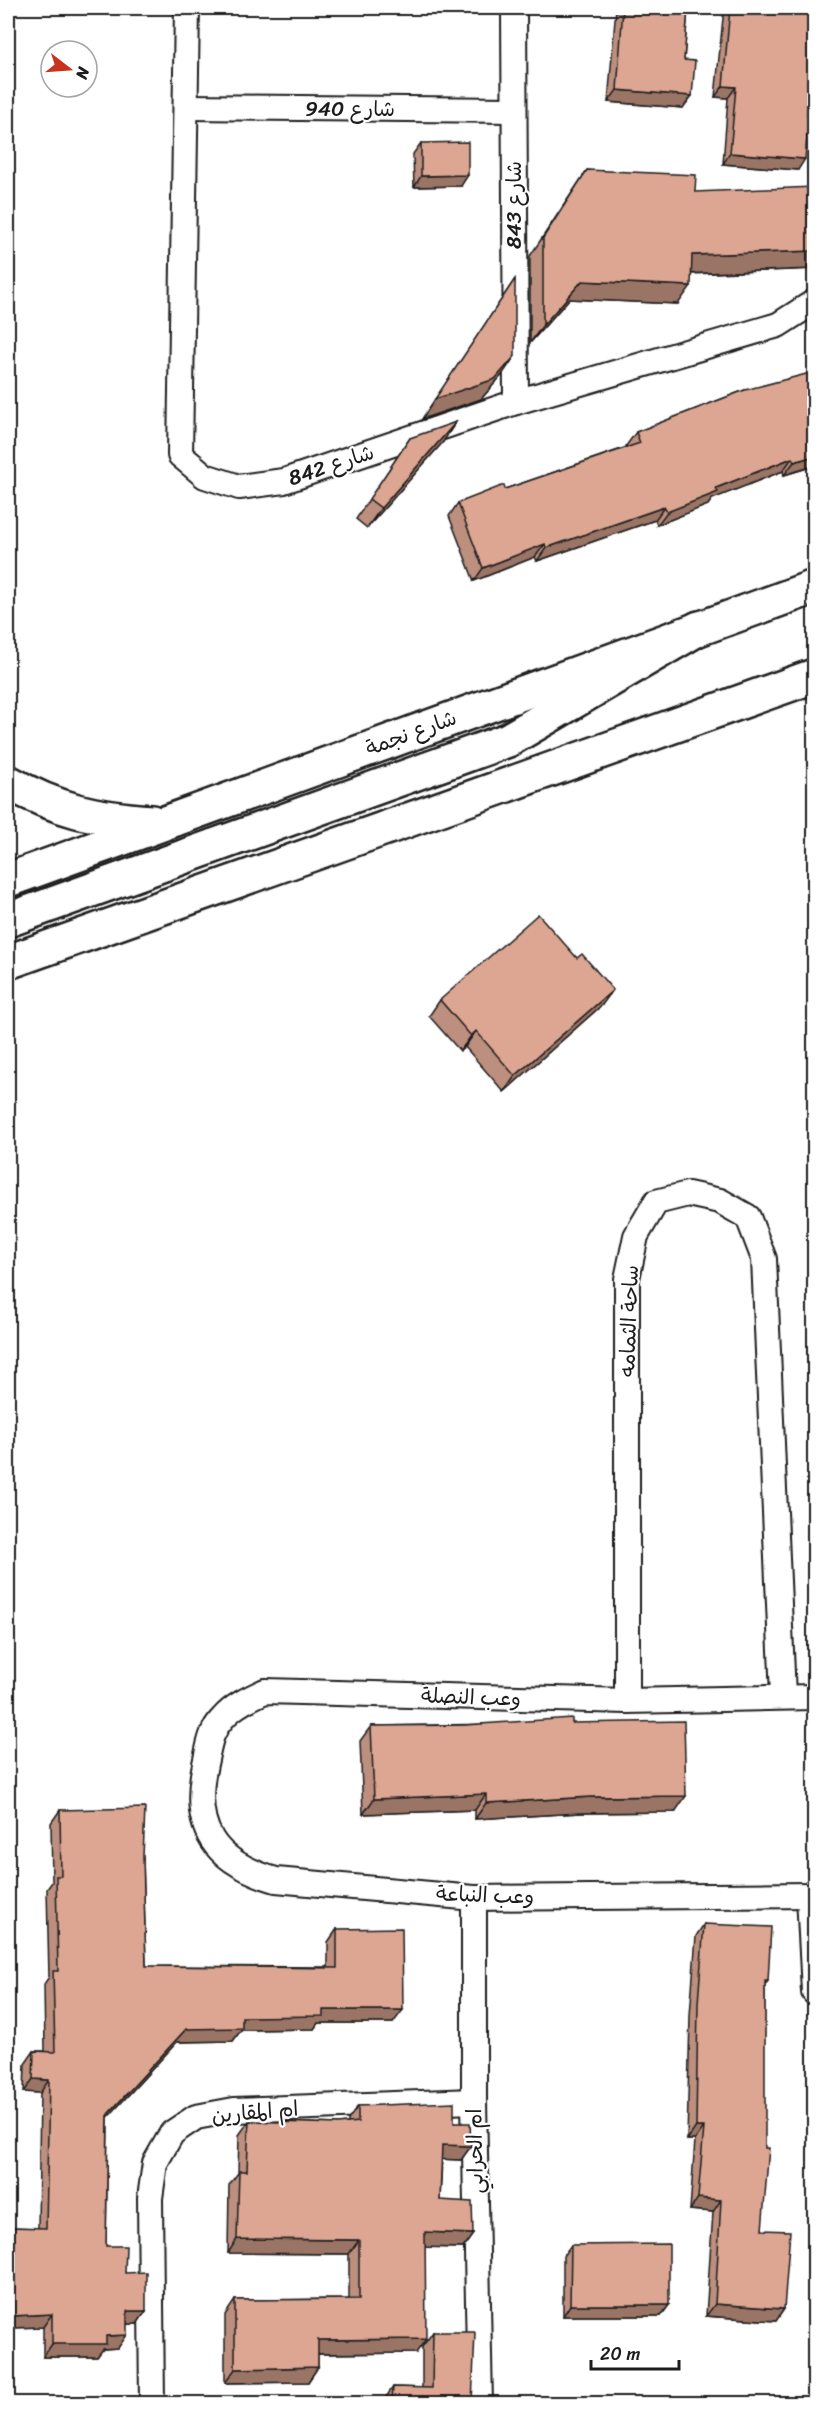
<svg xmlns="http://www.w3.org/2000/svg" width="822" height="2411" font-family="Sriracha,'Playpen Sans Arabic',sans-serif">
  <rect width="100%" height="100%" fill="#fff"/>
  <filter id="ink" filterUnits="userSpaceOnUse"><feTurbulence type="fractalNoise" baseFrequency=".0167" numOctaves="2"/><feDisplacementMap in="SourceGraphic" scale="12" xChannelSelector="R" yChannelSelector="G"/><feConvolveMatrix kernelMatrix="1 2 1 2 8 2 1 2 1" color-interpolation-filters="sRGB"/></filter>
  <g filter="url(#ink)">
    <g fill="none" stroke-linecap="round" stroke-linejoin="round">
      <g stroke="#1c1c1c" stroke-width="28">
        <g id="street">
          <polyline points="187,8 180,455 205,476 239,487 284,481 516,402 778,325 814,302"/>
          <polyline points="514,8 516,402"/>
          <polyline points="187,107 513,110"/>
          <path d="M 814,1697 L 627,1701 L 265,1691 C 250,1698 234,1705 223,1718 C 210,1731 209,1747 205,1764 C 191,1829 214,1862 276,1880 L 474,1898 L 814,1895"/>
          <polyline points="627,1701 627,1279 636,1236 656,1202 688,1194 720,1201 748,1217 764,1259 783,1696"/>
          <polyline points="809,1896 814,1992"/>
          <polyline points="474,1898 474,2101 480,2404"/>
          <polyline points="152,2404 150,2198 155,2163 172,2133 196,2117 234,2110 474,2101"/>
        </g>
      </g>
      <g stroke="#1c1c1c" stroke-width="38">
        <g id="primary">
          <path d="M 8,782 C 57,810 95,818 152,822"/>
          <polyline points="8,880 814,587"/>
          <polyline points="8,962 814,676"/>
        </g>
      </g>
      <g stroke="#1c1c1c" stroke-width="38">
        <polyline id="highway" points="8,920 508,740 699,628"/>
      </g>
      <use href="#street" stroke="#fff" stroke-width="24"/>
      <use href="#primary" stroke="#fff" stroke-width="33"/>
      <use href="#highway" stroke="#fff" stroke-width="33"/>
    </g>
    <g fill="#bd8f7e" stroke="#1c1c1c" stroke-width="1.5">
      <polygon points="616,8 688,8 684,60 683,108 608,102"/>
      <polygon points="724,8 814,8 798,170 723,164 728,98 715,97"/>
      <polygon points="421,143 461,186 414,187 413,154"/>
      <polygon points="587,170 695,192 814,269 691,274 678,304 569,299 530,343 530,256"/>
      <polygon points="515,279 502,375 481,399 422,419"/>
      <polygon points="745,390 814,466 784,475 783,471 712,499 708,505 657,525 655,520 537,561 535,557 474,581 449,516 458,503 505,489 627,447 626,446 636,432"/>
      <polygon points="410,438 443,442 367,528 356,519"/>
      <polygon points="577,958 602,1005 504,1092 465,1047 460,1051 429,1016 440,1000"/>
      <polygon points="572,1723 675,1812 580,1813 475,1819 475,1810 363,1814 360,1741 371,1726"/>
      <polygon points="60,1810 143,1857 146,1966 328,1967 328,1942 337,1929 393,2023 318,2023 314,2029 241,2030 233,2041 177,2042 108,2117 106,2246 125,2273 146,2311 137,2324 127,2324 118,2348 103,2349 97,2357 43,2357 43,2327 8,2328 8,2229 9,2227 38,2228 40,2093 24,2092 25,2064 34,2051 45,2051 44,1984 49,1977 47,1889 52,1882 51,1823"/>
      <polygon points="704,1924 768,1981 765,1985 762,2230 784,2309 776,2321 706,2316 713,2212 690,2210 695,2140 687,2140 690,2015 696,1936"/>
      <polygon points="358,2106 454,2123 471,2146 461,2160 442,2159 440,2200 473,2234 463,2248 425,2247 416,2353 318,2354 318,2367 308,2382 225,2383 225,2315 235,2300 349,2299 349,2254 228,2253 229,2185 238,2173 239,2135 249,2121 338,2124 348,2123 348,2120"/>
      <polygon points="571,2245 669,2305 661,2316 563,2316 563,2256"/>
      <polygon points="433,2332 472,2403 382,2403 393,2387 422,2388 422,2347"/>
    </g>
    <g fill="#9a7466" stroke="#1c1c1c" stroke-width="1.5">
      <polygon points="723,86 736,87 728,98 715,97"/>
      <polygon points="617,90 692,96 683,108 608,102"/>
      <polygon points="730,153 805,159 798,170 723,164"/>
      <polygon points="468,175 461,186 414,187 421,176"/>
      <polygon points="814,251 814,269 679,274 692,255"/>
      <polygon points="582,281 691,286 678,304 569,299 530,343 543,325"/>
      <polygon points="515,356 502,375 481,399 422,419 435,399"/>
      <polygon points="456,422 443,442 367,528 381,508"/>
      <polygon points="814,456 814,466 784,475 794,462"/>
      <polygon points="792,458 783,471 712,499 708,505 657,525 667,512 716,488"/>
      <polygon points="664,507 655,520 537,561 546,548"/>
      <polygon points="545,544 535,557 474,581 483,568"/>
      <polygon points="613,990 602,1005 504,1092 515,1076"/>
      <polygon points="476,1031 465,1047 460,1051 471,1036"/>
      <polygon points="486,1794 475,1810 363,1814 374,1799"/>
      <polygon points="686,1796 675,1812 580,1813 475,1819 486,1803 591,1797"/>
      <polygon points="323,2010 403,2010 393,2023 318,2023 314,2029 241,2030 233,2041 177,2042 99,2127 108,2114 186,2029 242,2017"/>
      <polygon points="33,2079 49,2080 40,2093 24,2092"/>
      <polygon points="696,2127 704,2127 695,2140 687,2140"/>
      <polygon points="442,2145 471,2146 461,2160 432,2159"/>
      <polygon points="698,2198 721,2200 713,2212 690,2210"/>
      <polygon points="425,2232 473,2234 463,2248 415,2247"/>
      <polygon points="237,2239 359,2240 349,2254 228,2253"/>
      <polygon points="715,2304 784,2309 776,2321 706,2316"/>
      <polygon points="570,2305 669,2305 661,2316 563,2316"/>
      <polygon points="127,2311 146,2311 137,2324 117,2324"/>
      <polygon points="52,2314 43,2327 8,2328 8,2320 11,2316"/>
      <polygon points="127,2335 118,2348 103,2349 97,2357 43,2357 52,2344 106,2336"/>
      <polygon points="426,2339 416,2353 308,2354 318,2340"/>
      <polygon points="318,2367 308,2382 225,2383 235,2369"/>
    </g>
    <g fill="#dca692" stroke="#1c1c1c" stroke-width="1.5">
      <polygon points="623,8 688,8 684,60 695,61 692,96 617,90"/>
      <polygon points="730,8 814,8 807,116 809,116 805,159 730,153 736,87 723,86"/>
      <polygon points="468,142 468,175 421,176 421,143"/>
      <polygon points="587,170 696,175 695,192 814,187 814,251 692,255 691,286 582,281 543,325 543,238"/>
      <polygon points="515,279 515,356 495,379 435,399"/>
      <polygon points="814,372 814,456 794,462 792,458 716,488 718,492 667,512 664,507 546,548 545,544 483,568 458,503 504,485 505,489 640,443 636,432 745,390"/>
      <polygon points="456,422 381,508 369,499 410,438"/>
      <polygon points="538,914 577,958 582,954 613,990 515,1076 476,1031 471,1036 440,1000"/>
      <polygon points="572,1718 572,1723 684,1721 686,1796 591,1797 486,1803 486,1794 374,1799 371,1726 465,1725"/>
      <polygon points="145,1808 143,1857 146,1966 337,1968 337,1929 402,1928 403,2010 323,2010 323,2016 242,2017 242,2028 186,2029 108,2114 106,2246 126,2246 125,2273 146,2272 146,2311 127,2311 127,2335 106,2336 106,2344 52,2344 52,2314 11,2316 9,2227 46,2228 49,2080 33,2079 34,2051 55,2052 53,1971 58,1971 56,1876 61,1876 60,1810"/>
      <polygon points="704,1924 771,1927 768,1981 765,1981 765,2148 769,2148 762,2230 790,2231 784,2309 715,2304 721,2200 698,2198 704,2127 696,2127 698,2003"/>
      <polygon points="454,2102 454,2123 470,2123 471,2146 442,2145 440,2200 472,2202 473,2234 425,2232 426,2339 318,2340 318,2367 235,2369 235,2300 359,2299 359,2240 237,2239 239,2171 247,2171 249,2121 338,2124 358,2122 358,2106"/>
      <polygon points="669,2244 669,2305 570,2305 571,2245"/>
      <polygon points="433,2332 475,2332 472,2403 392,2403 393,2387 432,2388"/>
    </g>
  </g>
  <g text-anchor="middle" stroke-width="4.5" stroke-linejoin="round" paint-order="stroke">
    <g font-size="21" fill="#1c1c1c" stroke="#fff">
      <text x="350" y="116">شارع 940</text>
      <text transform="translate(514 205) rotate(-90)" y="7">شارع 843</text>
      <text transform="translate(331 465) rotate(-18)" y="7">شارع 842</text>
      <text transform="translate(411 733) rotate(-20)" y="7">شارع نجمة</text>
      <text transform="translate(629 1321) rotate(-88)" y="7">ساحة الثمامه</text>
      <text transform="translate(471 1697) rotate(2)" y="7">وعب النصلة</text>
      <text transform="translate(485 1895) rotate(2)" y="7">وعب النباعة</text>
      <text transform="translate(255 2112) rotate(-5)" y="7">ام المقارين</text>
      <text transform="translate(475 2151) rotate(-91)" y="7">ام الحرابي</text>
    </g>
  </g>
  <rect width="822" height="2411" fill="none" stroke="#fff" stroke-width="30"/>
  <rect x="15" y="15" width="792" height="2381" fill="none" stroke="#1c1c1c" stroke-width="2" filter="url(#ink)"/>
  <g transform="translate(69 69) rotate(107)"><circle r="28" fill="#ffffff" stroke="#a4a4a4" stroke-width="1.5"/>
  <path d="M0-4.5L10 22L0 15L-10 22Z" fill="#c8321e"/>
  <text y="-9" font-size="16" font-weight="bold" text-anchor="middle" fill="#1c1c1c">N</text>
  </g>
  <path d="M591 2360v9h88v-9" fill="none" stroke="#1c1c1c" stroke-width="3"/>
  <text x="600" y="2360" font-size="18" fill="#1c1c1c" stroke="#ffffff" stroke-width="4.5" paint-order="stroke">20 m</text>
</svg>
